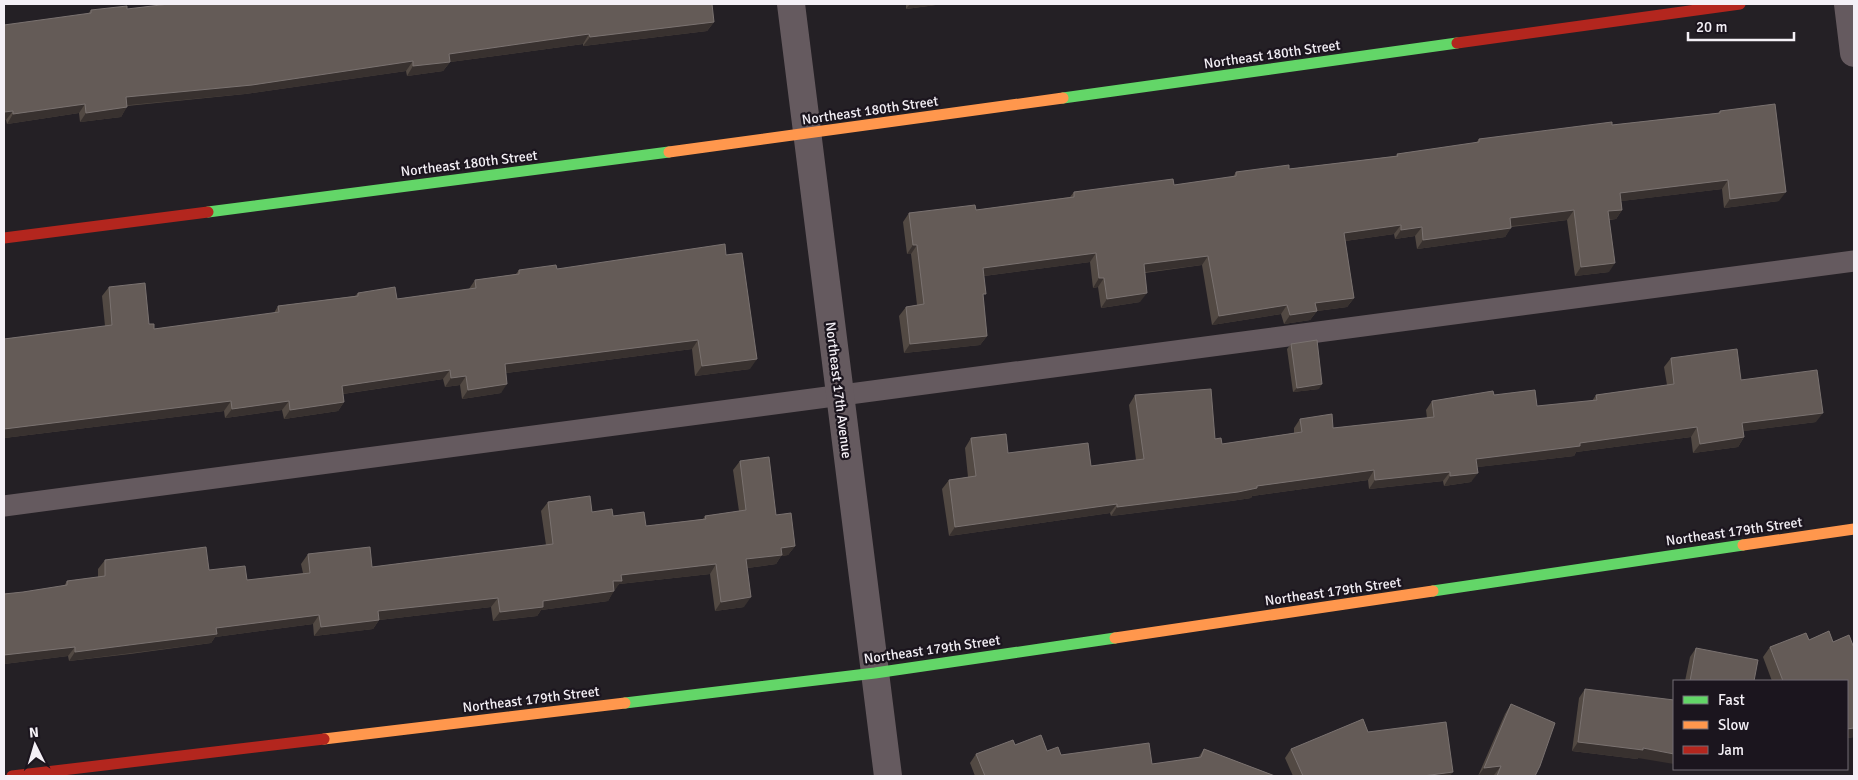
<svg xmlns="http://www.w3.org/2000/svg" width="1858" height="780" font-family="Signika,sans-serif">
  <rect width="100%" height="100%" fill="#242025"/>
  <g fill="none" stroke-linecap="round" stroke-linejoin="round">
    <polyline stroke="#655a5f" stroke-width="21" points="4,506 1854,261"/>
    <g stroke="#655a5f" stroke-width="28">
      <polyline points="791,4 888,776"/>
      <polyline points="1848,4 1854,53"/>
    </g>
    <g stroke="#63d668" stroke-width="11">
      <polyline points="1063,98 1457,43"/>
      <polyline points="208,212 669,152"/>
      <polyline points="1433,591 1743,545"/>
      <polyline points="625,703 875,673 1115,638"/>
    </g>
    <g stroke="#ff974d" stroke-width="11">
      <polyline points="669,152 1063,98"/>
      <polyline points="1743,545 1854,529"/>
      <polyline points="1115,638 1433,591"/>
      <polyline points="324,739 625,703"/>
    </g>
    <g stroke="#b3261e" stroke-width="11">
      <polyline points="1457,43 1740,4"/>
      <polyline points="4,238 208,212"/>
      <polyline points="12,776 324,739"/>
    </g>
  </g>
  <g fill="#524943">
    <polygon points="906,4 943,4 906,9"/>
    <polygon points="127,9 714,22 707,31 583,46 583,44 450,62 443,71 407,76 406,71 245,94 127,106 121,117 80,122 79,113 7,124 6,120 4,120 91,10"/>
    <polygon points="1720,111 1779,201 1724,208 1722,189 1621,201 1622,210 1616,219 1609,220 1609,272 1575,276 1567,220 1511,227 1505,237 1417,249 1415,236 1395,239 1394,234 1345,241 1354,298 1347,307 1317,311 1310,320 1284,324 1281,314 1212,325 1202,265 1145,273 1140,302 1101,308 1098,287 1093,288 1090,262 984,276 983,298 987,336 980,345 904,353 899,316 906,307 917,305 911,254 907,254 903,222 909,213 976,210 1070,197 1074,192 1174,185 1233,177 1236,172 1289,169 1396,156 1397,154 1476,143 1479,139 1612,125 1718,113"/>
    <polygon points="726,255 750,369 695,376 692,349 506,373 501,393 462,399 460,385 445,387 443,379 343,394 344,402 338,411 284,419 282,410 225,418 224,411 4,438 4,339 105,326 102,296 109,287 154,329 274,313 278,306 355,296 358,293 397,299 469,289 475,280 516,274 519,270 557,269"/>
    <polygon points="1291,344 1319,389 1293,392 1287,349"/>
    <polygon points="1671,358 1741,380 1816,422 1743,431 1744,437 1738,447 1693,453 1691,437 1576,452 1574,456 1477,467 1471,482 1444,486 1443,481 1369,489 1368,480 1252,496 1251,498 1231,501 1111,516 1110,513 949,536 942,489 949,480 968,477 965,448 971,438 1008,453 1091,466 1136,460 1129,405 1135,395 1215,439 1222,444 1294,433 1294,428 1300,419 1333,428 1427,418 1426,410 1432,401 1494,395 1537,406 1592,401 1596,395 1667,385 1664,367"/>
    <polygon points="740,461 776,515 795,546 788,555 781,556 776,564 747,568 744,607 715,611 710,574 619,584 614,590 608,601 541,610 537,616 493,621 491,607 379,620 373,629 314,636 313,624 215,637 211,643 130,654 69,661 68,656 4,664 4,594 23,592 64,586 67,581 98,577 98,569 105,560 209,570 247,580 303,573 301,564 308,554 372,567 546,545 541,511 548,502 592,512 613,516 646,526 703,519 705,516 739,511 733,470"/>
    <polygon points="1829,631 1833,642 1849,635 1854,648 1854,737 1847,738 1847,681 1772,681 1763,657 1770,647 1806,633 1809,640"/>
    <polygon points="1696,648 1754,681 1685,681 1690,657"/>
    <polygon points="1585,689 1638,758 1637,759 1572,751 1579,698"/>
    <polygon points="1511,704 1535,776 1494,776 1494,775 1478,776 1505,714"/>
    <polygon points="1368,732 1450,776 1293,776 1285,758 1291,749"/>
    <polygon points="1015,745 1047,751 1061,755 1152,764 1198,758 1204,749 1275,776 975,776 970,763 976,754"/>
  </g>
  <g fill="#38312f">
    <polygon points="910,4 943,4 906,9"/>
    <polygon points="714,22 707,31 583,46 590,37"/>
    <polygon points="589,34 583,44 450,62 443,71 407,76 413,66 449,54"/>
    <polygon points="413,61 406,71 245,94 119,106 126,97"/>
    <polygon points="85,104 79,113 7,124 13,114"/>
    <polygon points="127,107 121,117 80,122 86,113"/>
    <polygon points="13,111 6,120 4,120 4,112"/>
    <polygon points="1728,180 1722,189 1614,202 1620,193"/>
    <polygon points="1786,192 1779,201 1724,208 1730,199"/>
    <polygon points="1574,210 1567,220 1503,227 1510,218"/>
    <polygon points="1622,210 1616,219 1602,220 1608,211"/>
    <polygon points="1401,225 1394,234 1338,242 1344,233"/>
    <polygon points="1422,227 1415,236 1395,239 1401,230"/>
    <polygon points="1511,228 1505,237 1417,249 1423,240"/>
    <polygon points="913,245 917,245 911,254 907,254"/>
    <polygon points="1096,253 1090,262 976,277 983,268"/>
    <polygon points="1208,256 1202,265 1138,273 1144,264"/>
    <polygon points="1615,263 1609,272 1575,276 1581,267"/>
    <polygon points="1099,278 1104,278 1098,287 1093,288"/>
    <polygon points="1147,293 1140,302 1101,308 1107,299"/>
    <polygon points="1354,298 1347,307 1309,312 1315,303"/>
    <polygon points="1287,305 1281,314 1212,325 1219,316"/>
    <polygon points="1317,311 1310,320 1284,324 1290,315"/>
    <polygon points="987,336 980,345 904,353 910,344"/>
    <polygon points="698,340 692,349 498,374 505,364"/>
    <polygon points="757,359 750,369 695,376 702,366"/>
    <polygon points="450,370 443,379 335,395 342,386"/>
    <polygon points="466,376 460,385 445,387 451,378"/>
    <polygon points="507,384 501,393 462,399 468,390"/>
    <polygon points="1322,384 1319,389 1293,392 1297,388"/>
    <polygon points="231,401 224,411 4,438 4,429"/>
    <polygon points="289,401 282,410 225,418 232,409"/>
    <polygon points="344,402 338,411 284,419 290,410"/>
    <polygon points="1823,413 1816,422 1736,432 1742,423"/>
    <polygon points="1697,427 1691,437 1576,452 1574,456 1470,468 1476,459 1580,443"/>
    <polygon points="1744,437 1738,447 1693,453 1700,444"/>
    <polygon points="1374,470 1368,480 1252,496 1251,498 1231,501 1111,516 1117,507 1257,486"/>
    <polygon points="1450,472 1443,481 1369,489 1375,480"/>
    <polygon points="1478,473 1471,482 1444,486 1450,476"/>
    <polygon points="1117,504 1110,513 949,536 955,527"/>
    <polygon points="795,546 788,555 781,556 776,564 740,569 746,559 781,548"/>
    <polygon points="716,564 710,574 619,584 615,590 606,591 613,581 621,575"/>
    <polygon points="614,591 608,601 541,610 537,616 493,621 500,612 543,601"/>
    <polygon points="751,597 744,607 715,611 721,602"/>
    <polygon points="498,598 491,607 379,620 373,629 314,636 321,627 378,611"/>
    <polygon points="319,615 313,624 215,637 211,643 69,661 75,652 216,628"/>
    <polygon points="75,647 68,656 4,664 4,655"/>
    <polygon points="1854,728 1854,737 1847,738 1847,729"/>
    <polygon points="1578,742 1643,748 1674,754 1674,764 1638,758 1637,759 1572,751"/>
    <polygon points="1501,766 1494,775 1478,776 1484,768"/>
    <polygon points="1453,772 1450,776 1423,776"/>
  </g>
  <g fill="#645b57" stroke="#7a7270">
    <polygon points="169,4 712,4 714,22 590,37 589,34 449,54 450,62 413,66 413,61 252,85 126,97 127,107 86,113 85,104 13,114 13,111 4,112 4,25 91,13 91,10 127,6 127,9"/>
    <polygon points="1775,104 1786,192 1730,199 1728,180 1620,193 1622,210 1608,211 1615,263 1581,267 1574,210 1510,218 1511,228 1423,240 1422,227 1401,230 1401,225 1344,233 1354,298 1315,303 1317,311 1290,315 1287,305 1219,316 1208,256 1144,264 1147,293 1107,299 1104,278 1099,278 1096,253 983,268 986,294 983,294 987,336 910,344 906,307 924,304 917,245 913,245 909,213 975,205 976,210 1074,197 1074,192 1173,179 1174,185 1236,176 1236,172 1289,165 1289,169 1398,156 1397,154 1479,142 1479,139 1612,122 1612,125 1720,113 1720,111"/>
    <polygon points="725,244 726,255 742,253 757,359 702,366 698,340 505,364 507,384 468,390 466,376 451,378 450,370 342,386 344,402 290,410 289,401 232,409 231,401 4,429 4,339 112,325 109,287 145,283 149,324 154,324 154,329 279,312 278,306 358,296 358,293 395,287 397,299 476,288 475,280 519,274 519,270 556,265 557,269"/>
    <polygon points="1317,340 1322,384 1297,388 1291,344"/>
    <polygon points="1737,349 1741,380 1817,370 1823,413 1742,423 1744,437 1700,444 1697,427 1580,443 1580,446 1476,459 1478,473 1450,476 1450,472 1375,480 1374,470 1257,486 1257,488 1238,492 1117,507 1117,504 955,527 949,480 976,476 971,438 1006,434 1008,453 1088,443 1091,466 1144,459 1135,395 1211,389 1215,439 1221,438 1222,444 1302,432 1300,419 1332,414 1333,428 1434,417 1432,401 1493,391 1494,395 1535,390 1537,406 1597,400 1596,395 1674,384 1671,358"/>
    <polygon points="769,457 776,515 791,513 795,546 781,548 782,555 746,559 751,597 721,602 716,564 621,575 622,581 613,581 614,591 543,601 543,607 500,612 498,598 378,611 379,620 321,627 319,615 216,628 217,634 137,644 75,652 75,647 4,655 4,594 23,592 67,585 67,581 105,576 105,560 206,547 209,570 245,566 247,580 310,573 308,554 370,547 372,567 553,544 548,502 590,496 592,512 612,509 613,516 644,512 646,526 706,519 705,516 746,510 740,461"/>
    <polygon points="1829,631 1833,642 1849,635 1854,648 1854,728 1847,729 1847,681 1783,681 1770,647 1806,633 1809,640"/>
    <polygon points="1696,648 1758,660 1754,681 1690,681"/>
    <polygon points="1585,689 1674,700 1674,754 1643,748 1643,750 1578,742"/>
    <polygon points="1511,704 1555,723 1540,766 1535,776 1497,776 1501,766 1484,768"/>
    <polygon points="1363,719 1368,732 1446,722 1453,772 1423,776 1303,776 1291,749"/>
    <polygon points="1041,735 1047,751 1058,747 1061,755 1149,743 1152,764 1201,757 1204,749 1275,776 985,776 976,754 1013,740 1015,745"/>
  </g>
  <g text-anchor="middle" stroke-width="4.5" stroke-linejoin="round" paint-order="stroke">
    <g font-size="14" fill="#f4f0f6" stroke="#1b151e">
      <text transform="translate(1272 54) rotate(-8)" y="5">Northeast 180th Street</text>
      <text transform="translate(870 110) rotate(-8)" y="5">Northeast 180th Street</text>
      <text transform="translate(469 163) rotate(-7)" y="5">Northeast 180th Street</text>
      <text transform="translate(839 390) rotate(83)" y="5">Northeast 17th Avenue</text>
      <text transform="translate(1734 531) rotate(-8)" y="5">Northeast 179th Street</text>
      <text transform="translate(1333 591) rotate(-8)" y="5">Northeast 179th Street</text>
      <text transform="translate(932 649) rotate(-8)" y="5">Northeast 179th Street</text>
      <text transform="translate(531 699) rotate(-7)" y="5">Northeast 179th Street</text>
    </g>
  </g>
  <rect width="1858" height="780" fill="none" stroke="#f4f0f6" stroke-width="10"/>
  <rect x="1673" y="680" width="175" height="90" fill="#1b151e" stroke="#726d74"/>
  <rect x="1683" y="696" width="25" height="8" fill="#63d668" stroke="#726d74"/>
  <text x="1718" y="705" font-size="15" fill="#f4f0f6">Fast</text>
  <rect x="1683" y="721" width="25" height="8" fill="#ff974d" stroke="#726d74"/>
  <text x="1718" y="730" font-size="15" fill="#f4f0f6">Slow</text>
  <rect x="1683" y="746" width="25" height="8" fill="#b3261e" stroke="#726d74"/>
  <text x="1718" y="755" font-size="15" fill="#f4f0f6">Jam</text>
  <g transform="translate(35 745) rotate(355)" stroke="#1b151e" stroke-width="4" paint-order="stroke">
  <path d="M0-4L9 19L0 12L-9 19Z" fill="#f4f0f6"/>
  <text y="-8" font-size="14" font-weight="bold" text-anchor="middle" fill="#f4f0f6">N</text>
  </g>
  <path d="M1688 32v8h106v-8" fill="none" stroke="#f4f0f6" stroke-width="2.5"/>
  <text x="1696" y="32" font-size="15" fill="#f4f0f6" stroke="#1b151e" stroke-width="4" paint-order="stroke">20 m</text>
</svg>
